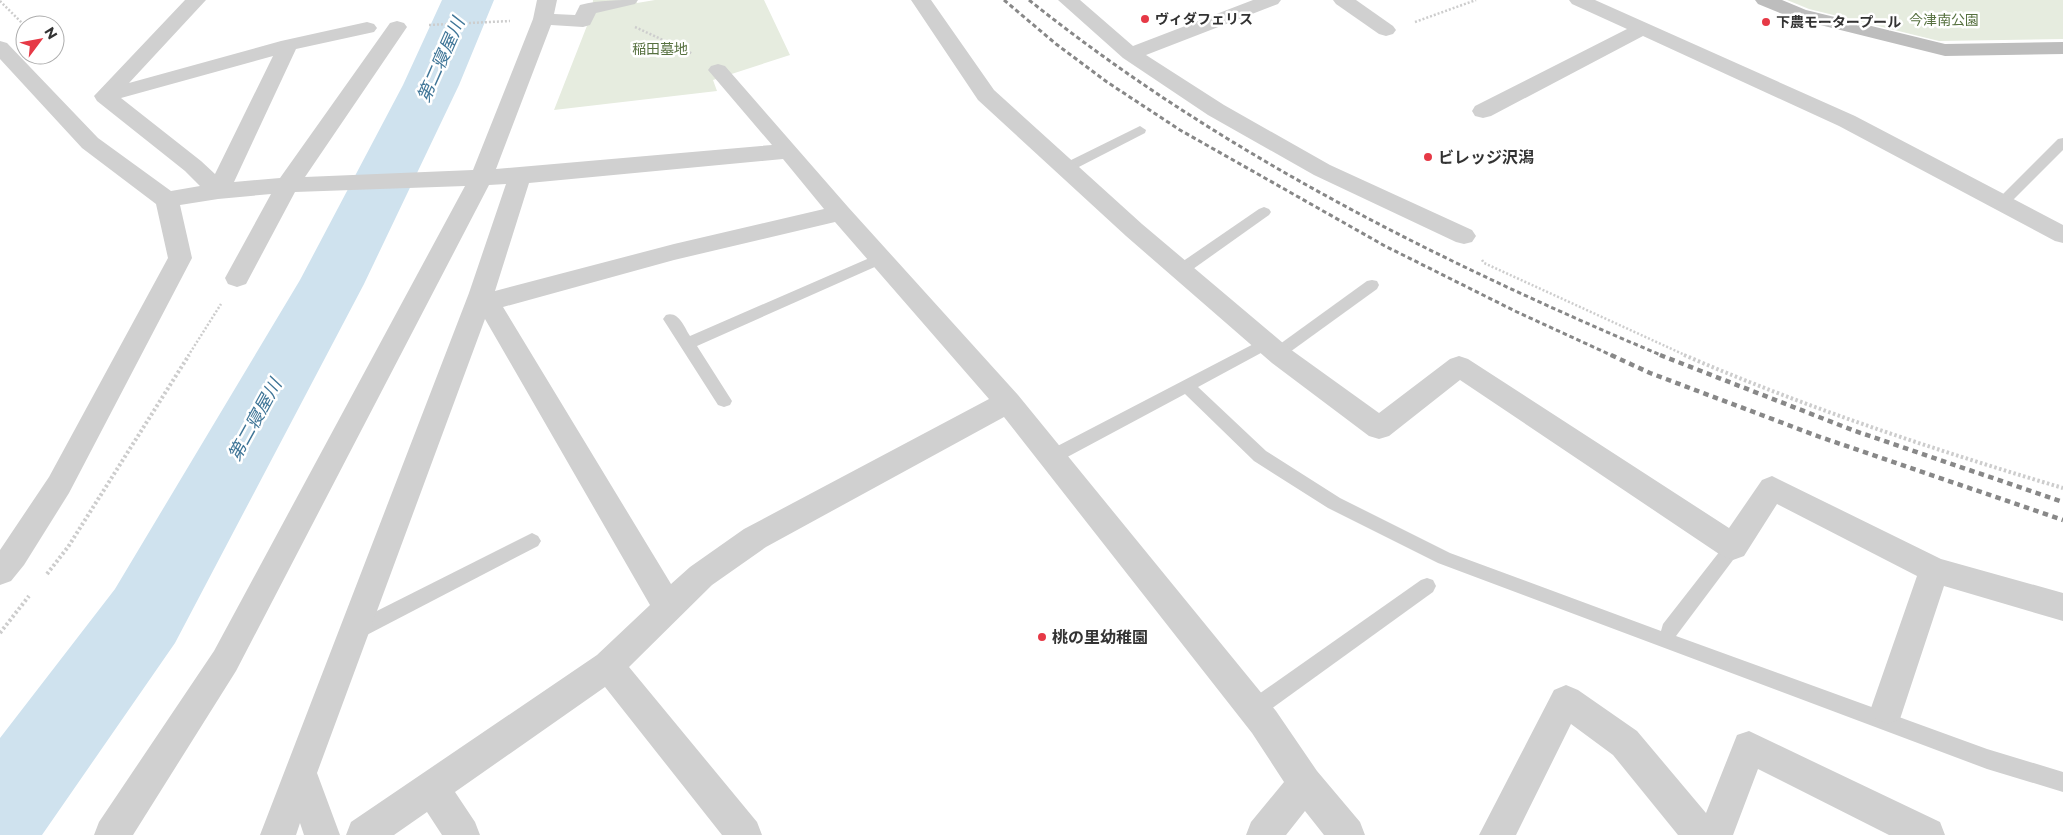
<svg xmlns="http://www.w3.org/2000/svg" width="2063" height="835" font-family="Montserrat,'Noto Sans JP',sans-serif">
  <rect width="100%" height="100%" fill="#fff"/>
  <g fill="#e6ecdf">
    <polygon points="593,0 636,0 637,3 655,0 764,0 790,55 713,80 717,91 554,110 592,13"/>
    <polygon points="1787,0 2063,0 2063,39 1939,41 1809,9"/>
  </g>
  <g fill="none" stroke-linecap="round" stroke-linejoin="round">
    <polygon fill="#cfe2ee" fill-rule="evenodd" points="442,0 494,0 459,85 364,284 175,643 42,835 0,835 0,738 115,589 300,280 403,85"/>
    <g stroke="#cdcdcd" stroke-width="2.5" stroke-dasharray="2 2" stroke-linecap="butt">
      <polyline points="0,1 25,26"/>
      <polyline points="1415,22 1476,0"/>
      <polyline points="429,25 510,21"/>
      <polyline points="635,27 693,54"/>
      <polyline points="1482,260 1484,263 1687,356"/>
      <polyline points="188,356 221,304"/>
    </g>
    <g stroke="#cdcdcd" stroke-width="4" stroke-dasharray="2.5 2.5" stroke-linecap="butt">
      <path d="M 1684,355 C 1807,408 1935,450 2063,488"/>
      <polyline points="47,574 68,547 189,355"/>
      <polyline points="0,633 29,596"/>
    </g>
    <g fill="#d0d0d0" fill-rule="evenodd">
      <polygon points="1140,126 1146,130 1145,133 1071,171 1061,171 1059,168 1061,165"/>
      <polygon points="2063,138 2063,150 2007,206 1997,206 1995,203 1997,200 2058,139"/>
      <polygon points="1264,207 1269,209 1271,212 1269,215 1186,274 1181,275 1176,274 1174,270 1176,266 1259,209"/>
      <path d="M 881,253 L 886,254 L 888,258 L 886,262 L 697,346 L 732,401 L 730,405 L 724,407 L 718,405 L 663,319 L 666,315 C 679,311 684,327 690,336 Z"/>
      <polygon points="1372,280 1377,281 1379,285 1377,289 1283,357 1278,359 1273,357 1270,353 1273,349 1367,281"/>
      <polygon points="1267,337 1272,339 1275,343 1272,347 1198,387 1266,451 1340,498 1450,553 1661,631 1663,624 1727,542 1733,539 1739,542 1742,547 1739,552 1676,636 1987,749 2063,772 2063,792 1987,769 1438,563 1328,508 1254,461 1185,394 1058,462 1052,464 1046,462 1044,457 1046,452"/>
      <polygon points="532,533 538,536 541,541 538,546 361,638 354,640 347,638 345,632 347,626"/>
      <polygon points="1427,578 1433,580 1436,586 1433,592 1260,717 1253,719 1246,717 1243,710 1246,703 1421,580"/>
    </g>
    <g fill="#d0d0d0" fill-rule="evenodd">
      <path d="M 185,0 L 206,0 L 129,83 L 281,41 L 367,22 L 374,24 L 377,28 L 374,32 L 296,49 L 234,182 L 280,178 L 390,23 L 397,21 L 404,23 L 407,27 L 305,177 L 473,170 L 533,19 L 537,0 L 557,0 L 554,14 L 575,15 L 580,5 C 600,0 618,0 638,0 L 635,4 L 596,13 L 590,25 L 583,27 L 551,25 L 496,169 L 772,145 L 708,70 L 711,66 L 718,64 L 725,66 L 848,207 L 1018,395 L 1276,711 L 1317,771 L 1360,822 L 1365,835 L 1324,835 L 1305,811 L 1286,835 L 1246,835 L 1251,822 L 1284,782 L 1252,733 L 1004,417 L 766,547 L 712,585 L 629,667 L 757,822 L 762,835 L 722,835 L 605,687 L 455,792 L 475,822 L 480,835 L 442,835 L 427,812 L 394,835 L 346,835 L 351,822 L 597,655 L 650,605 L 485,319 L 317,773 L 340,835 L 304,835 L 300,823 L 296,835 L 260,835 L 469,293 L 506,184 L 489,185 L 236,671 L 133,835 L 94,835 L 99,822 L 214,651 L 465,186 L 295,192 L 246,284 L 237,287 L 228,284 L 225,278 L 271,194 L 218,199 L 180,205 L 192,258 L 69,493 L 24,565 L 11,581 L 0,585 L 0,550 L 49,477 L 168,258 L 156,204 L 82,148 L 0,59 L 0,41 L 7,43 L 98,138 L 171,191 L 200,186 L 185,171 L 97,101 L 94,96 ZM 273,56 L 215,174 L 201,161 L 121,98 ZM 783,159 L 824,209 L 674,244 L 495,291 L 529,183 ZM 835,222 L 989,399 L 744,529 L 690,567 L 671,584 L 503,307 L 674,260 Z"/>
      <polygon points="911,0 931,0 994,90 1142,224 1290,349 1379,413 1450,359 1459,356 1468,359 1729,528 1762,480 1772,476 1941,559 2063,593 2063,621 1944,586 1900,719 1888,724 1876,719 1871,708 1917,576 1777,504 1744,556 1733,560 1722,556 1460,380 1389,436 1379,439 1369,436 1272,363 1126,236 978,100"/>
      <polygon points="1058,0 1080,0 1133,46 1253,0 1281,0 1278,4 1146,55 1224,105 1330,165 1472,230 1476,236 1472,242 1464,244 1456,242 1314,175 1208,115 1123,58"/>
      <polygon points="1333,0 1356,0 1393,26 1396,30 1393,34 1386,36 1379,34 1336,4"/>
      <polygon points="1569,0 1595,0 1855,116 2063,225 2063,243 2055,241 1839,126 1643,36 1491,116 1483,118 1475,116 1472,111 1475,106 1627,29 1572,4"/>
      <polygon points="1566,685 1578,690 1637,731 1706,813 1737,735 1749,731 1940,822 1945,835 1889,835 1758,769 1733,835 1678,835 1613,755 1571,724 1516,835 1479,835 1554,690"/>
    </g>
    <polygon fill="#bdbdbd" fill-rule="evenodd" points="1755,0 1782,0 1806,10 1945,44 2063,42 2063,54 1945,56 1792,18 1758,4"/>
    <g stroke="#888" stroke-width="3" stroke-dasharray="4.5 3" stroke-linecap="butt">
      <polyline points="1004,0 1056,44 1107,82 1180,130 1385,246 1517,312 1613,356"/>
      <path d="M 1029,0 C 1220,153 1438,261 1663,356"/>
    </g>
    <g stroke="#888" stroke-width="4.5" stroke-dasharray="5.5 4.5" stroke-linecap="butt">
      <polyline points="1611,355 1650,373 1820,437 2063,520"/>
      <polyline points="1660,355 1855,431 2063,502"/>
    </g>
  </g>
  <g fill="#e63946" stroke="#fff" stroke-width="2">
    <circle cx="1145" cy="19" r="5"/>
    <circle cx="1766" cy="22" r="5"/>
    <circle cx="1428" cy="157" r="5"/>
    <circle cx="1042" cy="637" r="5"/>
  </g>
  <g text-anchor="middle" stroke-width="5" stroke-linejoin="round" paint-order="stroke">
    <g font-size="14" font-weight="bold" fill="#333" stroke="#fff" text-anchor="start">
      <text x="1155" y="24">ヴィダフェリス</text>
      <text x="1776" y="27">下農モータープール</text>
    </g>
    <g font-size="14" fill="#56703f" stroke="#fff">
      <text x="1944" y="25">今津南公園</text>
      <text x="660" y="54">稲田墓地</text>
    </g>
    <g font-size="16" font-weight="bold" fill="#333" stroke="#fff" text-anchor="start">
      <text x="1438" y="163">ビレッジ沢潟</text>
      <text x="1052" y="643">桃の里幼稚園</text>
    </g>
    <g font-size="18" font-style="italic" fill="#3f7597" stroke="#fff">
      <text transform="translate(441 60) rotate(-66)" y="6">第二寝屋川</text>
      <text transform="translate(255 420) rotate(-61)" y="6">第二寝屋川</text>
    </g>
  </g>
  <g transform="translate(40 40) rotate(58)"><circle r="24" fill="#ffffff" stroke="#adadad"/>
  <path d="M0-4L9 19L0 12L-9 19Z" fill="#e63946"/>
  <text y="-8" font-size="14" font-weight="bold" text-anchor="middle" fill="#333333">N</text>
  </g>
</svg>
